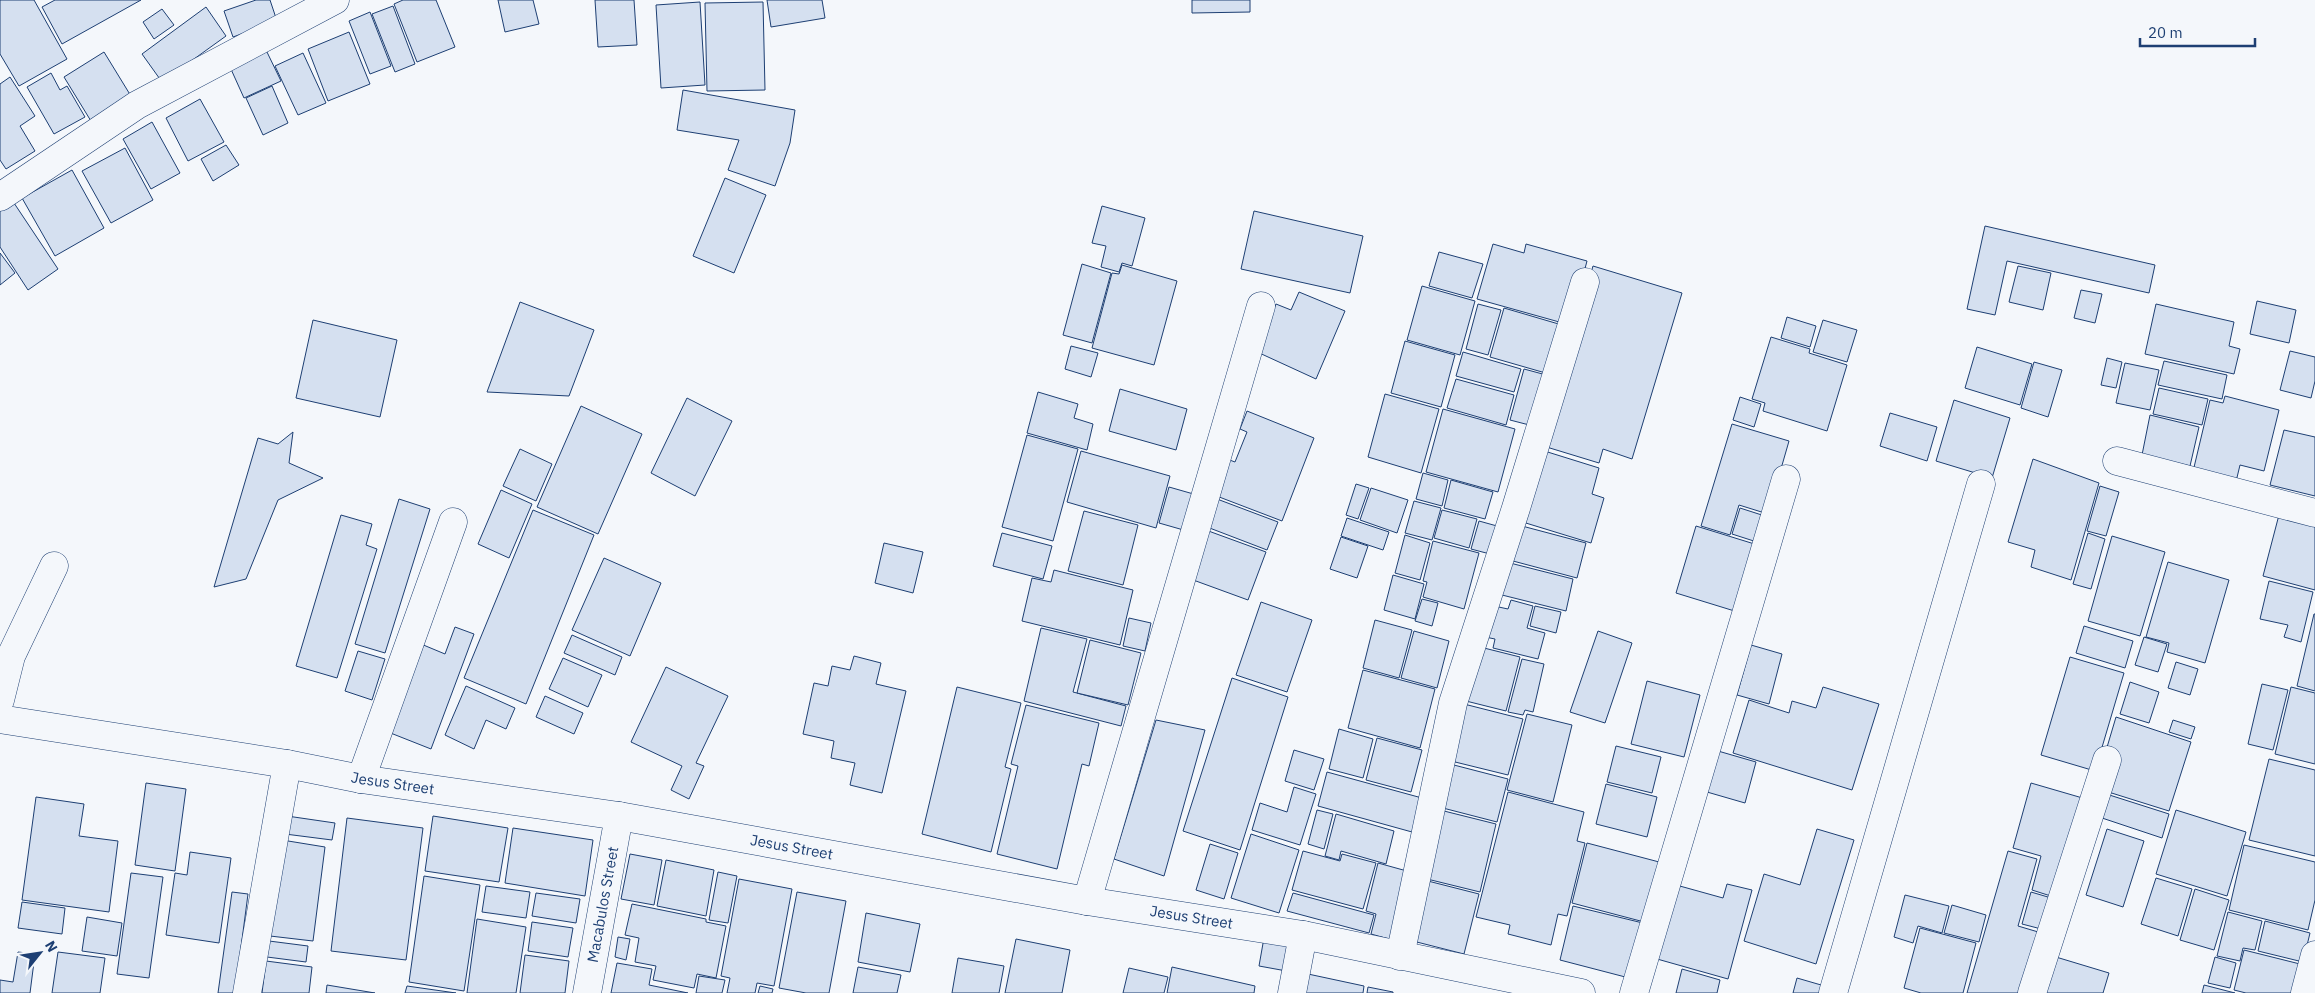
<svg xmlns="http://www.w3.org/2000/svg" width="2315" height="993" font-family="'IBM Plex Sans',sans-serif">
  <rect width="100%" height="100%" fill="#f4f7fb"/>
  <g fill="#d5e0f0" stroke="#1d3f73">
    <polygon points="0,0 34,0 67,59 19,86 0,54"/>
    <polygon points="55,0 141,0 62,44 42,7"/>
    <polygon points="256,0 270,0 277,21 233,37 224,11"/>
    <polygon points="403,0 436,0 455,47 417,62 394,4"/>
    <polygon points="498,0 533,0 539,24 505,32"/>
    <polygon points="595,0 634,0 637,45 598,47"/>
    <polygon points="767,0 822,0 825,18 771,27"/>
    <polygon points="1192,0 1250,0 1250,12 1192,13"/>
    <polygon points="700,2 705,85 661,88 656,5"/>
    <polygon points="763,2 765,90 707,91 705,3"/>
    <polygon points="393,6 415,64 395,72 372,14"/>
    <polygon points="206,7 226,36 162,82 142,54"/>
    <polygon points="162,9 174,25 154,39 143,22"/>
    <polygon points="370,12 391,66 370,74 349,21"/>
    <polygon points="349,32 370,84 328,101 308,49"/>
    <polygon points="266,50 281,81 244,98 230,67"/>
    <polygon points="104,52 134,101 94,126 64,77"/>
    <polygon points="303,53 326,103 298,115 275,66"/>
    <polygon points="51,73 60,90 67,86 85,117 54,134 27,87"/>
    <polygon points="10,77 35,116 20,126 35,151 6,169 0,160 0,84"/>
    <polygon points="272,86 288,123 263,135 246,98"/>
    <polygon points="683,90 795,110 790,143 775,186 728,170 739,140 677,130"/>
    <polygon points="200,99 224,142 188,161 166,118"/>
    <polygon points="152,122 180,173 151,189 123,139"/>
    <polygon points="226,145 239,165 213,181 201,159"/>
    <polygon points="125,148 153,200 111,223 82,171"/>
    <polygon points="72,170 104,228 55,256 22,198"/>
    <polygon points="725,178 766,195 734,273 693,256"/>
    <polygon points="12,200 58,269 28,290 0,247 0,208"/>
    <polygon points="1102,206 1145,218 1132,266 1122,263 1119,272 1101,267 1106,246 1092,243"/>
    <polygon points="1254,211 1363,236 1350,293 1241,269"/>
    <polygon points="1985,226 2155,265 2149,293 2007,261 1995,315 1967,309"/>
    <polygon points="1493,244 1524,253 1526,244 1587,261 1570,325 1477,299"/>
    <polygon points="1439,252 1483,264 1472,298 1429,286"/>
    <polygon points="0,253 15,273 0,285"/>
    <polygon points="1082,264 1111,273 1092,343 1063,335"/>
    <polygon points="1122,265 1177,281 1154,365 1092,348 1112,273 1119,274"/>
    <polygon points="1593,266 1682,293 1632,459 1603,449 1599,463 1540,445"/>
    <polygon points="2018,266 2051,273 2043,310 2009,302"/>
    <polygon points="1422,286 1475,301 1460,355 1407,340"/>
    <polygon points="2081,290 2102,294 2095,323 2074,318"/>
    <polygon points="1299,292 1345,311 1316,379 1255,351 1276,304 1291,310"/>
    <polygon points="2257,301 2296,310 2289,343 2250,334"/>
    <polygon points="520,302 594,330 569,396 487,392"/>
    <polygon points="1478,304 1501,310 1488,355 1466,349"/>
    <polygon points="2156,304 2234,322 2229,346 2240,349 2234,374 2145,354"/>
    <polygon points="1504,308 1562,325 1549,374 1490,357"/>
    <polygon points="1787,317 1816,326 1810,347 1781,338"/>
    <polygon points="313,320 397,340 380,417 296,398"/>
    <polygon points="1823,320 1857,330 1847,362 1813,352"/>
    <polygon points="1771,337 1810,349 1809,353 1847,365 1827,431 1763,411 1765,403 1752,399"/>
    <polygon points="1405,341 1455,355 1441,407 1391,393"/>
    <polygon points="1071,346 1098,353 1091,377 1065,369"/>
    <polygon points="1977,347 2032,364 2020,405 1965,388"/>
    <polygon points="2290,351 2315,357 2315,381 2311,398 2280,390"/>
    <polygon points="1463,352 1521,369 1514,392 1456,376"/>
    <polygon points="2107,358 2122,362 2116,388 2101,385"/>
    <polygon points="2164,361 2227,375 2222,399 2158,385"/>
    <polygon points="2034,362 2062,370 2048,417 2021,408"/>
    <polygon points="2125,363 2159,370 2150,410 2116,403"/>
    <polygon points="1524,369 1550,376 1537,427 1510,420"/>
    <polygon points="1456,379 1514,395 1506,425 1447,408"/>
    <polygon points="2159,388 2208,399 2202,425 2153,414"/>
    <polygon points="1120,389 1187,409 1176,450 1109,431"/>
    <polygon points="1038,392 1078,404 1074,418 1093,424 1087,450 1027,433"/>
    <polygon points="1385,394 1439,409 1421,473 1368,457"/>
    <polygon points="2225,396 2279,410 2264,471 2240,465 2234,490 2191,480 2210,400 2223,403"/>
    <polygon points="1740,397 1761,404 1754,427 1733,420"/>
    <polygon points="687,398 732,421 695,496 651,473"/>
    <polygon points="1954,400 2010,418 1992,478 1936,461"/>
    <polygon points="581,406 642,434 598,534 537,507"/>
    <polygon points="1443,409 1515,429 1498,492 1426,472"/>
    <polygon points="1247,411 1314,438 1282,521 1214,495 1227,459 1235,462 1247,432 1240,429"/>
    <polygon points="1890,413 1937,427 1927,461 1880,446"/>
    <polygon points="2150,415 2199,427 2190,466 2142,455"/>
    <polygon points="1732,424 1789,441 1768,514 1739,505 1730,535 1701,526"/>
    <polygon points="2284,430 2315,437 2315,496 2270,485"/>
    <polygon points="293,432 289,463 323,478 278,500 246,579 214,587 258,438 278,444"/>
    <polygon points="1027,435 1078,449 1053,541 1002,527"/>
    <polygon points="520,449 552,464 536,501 503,486"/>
    <polygon points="1538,449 1599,468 1592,494 1604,498 1591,543 1516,520"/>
    <polygon points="1081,451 1170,476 1156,528 1067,502"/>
    <polygon points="2033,459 2099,483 2071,580 2031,567 2035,550 2008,542"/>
    <polygon points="1423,473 1448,480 1442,506 1416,499"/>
    <polygon points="1451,480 1493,492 1485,519 1444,508"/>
    <polygon points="1356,484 1369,488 1358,519 1346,515"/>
    <polygon points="2100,486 2119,492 2106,536 2087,531"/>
    <polygon points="1169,487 1197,495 1187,531 1159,523"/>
    <polygon points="1371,488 1408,500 1397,533 1360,520"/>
    <polygon points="501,490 532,504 509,558 478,544"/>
    <polygon points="399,499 430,509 385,653 355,644"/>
    <polygon points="1217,499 1278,522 1267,550 1207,527"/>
    <polygon points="1414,501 1441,508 1432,540 1405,533"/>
    <polygon points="1740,508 1768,517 1760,543 1732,534"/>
    <polygon points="533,510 594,535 526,704 464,678"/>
    <polygon points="1442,510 1477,519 1469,548 1434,538"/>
    <polygon points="1084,511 1138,525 1123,585 1068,571"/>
    <polygon points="2280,511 2315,520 2315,590 2263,576"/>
    <polygon points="341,515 372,524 366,545 377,549 337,678 296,666"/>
    <polygon points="1347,518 1389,532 1383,550 1341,536"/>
    <polygon points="1479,521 1497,526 1490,554 1471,549"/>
    <polygon points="1522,526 1586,543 1577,578 1513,561"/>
    <polygon points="1696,526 1761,546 1741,613 1676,593"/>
    <polygon points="1203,529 1266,552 1248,600 1185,577"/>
    <polygon points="1002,533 1052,546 1043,579 993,566"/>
    <polygon points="2088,533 2105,539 2091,589 2073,584"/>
    <polygon points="1405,535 1430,543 1420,580 1395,573"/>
    <polygon points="2112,536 2165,552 2140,636 2088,621"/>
    <polygon points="1341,537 1368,546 1357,578 1330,569"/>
    <polygon points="1433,541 1479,553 1464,609 1423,597 1427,582 1423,581"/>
    <polygon points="884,543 923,552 913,593 875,583"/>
    <polygon points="604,558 661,583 630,656 572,630"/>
    <polygon points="2168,562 2229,580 2205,663 2167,652 2169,643 2146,637"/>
    <polygon points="1510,563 1573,579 1566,611 1502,595"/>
    <polygon points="1054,570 1133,590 1120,645 1022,621 1032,578 1051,582"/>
    <polygon points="1393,575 1424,584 1415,619 1384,610"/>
    <polygon points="2269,581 2313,592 2301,642 2284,637 2288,625 2260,619"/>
    <polygon points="1422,599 1438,603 1432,626 1415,621"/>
    <polygon points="1511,600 1533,606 1527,628 1545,633 1538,659 1493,648 1495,639 1485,637 1494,606 1508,609"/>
    <polygon points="1261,602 1312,620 1287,692 1236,675"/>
    <polygon points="1535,606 1561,612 1556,633 1530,626"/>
    <polygon points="2314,614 2315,614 2315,691 2297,686"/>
    <polygon points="1129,618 1151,623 1145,651 1123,646"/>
    <polygon points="1375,620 1412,630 1399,678 1363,668"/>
    <polygon points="2084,626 2133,641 2125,668 2076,653"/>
    <polygon points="455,627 474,634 431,749 388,732 421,644 445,654"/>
    <polygon points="1041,628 1087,639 1073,692 1126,706 1121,726 1024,701"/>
    <polygon points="1414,631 1449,641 1437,688 1401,678"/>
    <polygon points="1598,631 1632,643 1605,723 1570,712"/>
    <polygon points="572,635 622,657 615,675 564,653"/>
    <polygon points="2144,637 2167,644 2158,672 2135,665"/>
    <polygon points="1090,640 1141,653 1128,705 1077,693"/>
    <polygon points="1751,645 1782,654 1769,704 1737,695"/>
    <polygon points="1476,646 1520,657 1506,711 1462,700"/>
    <polygon points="358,651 385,659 372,700 345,691"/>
    <polygon points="854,656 881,663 876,684 906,691 882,793 850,785 855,763 831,758 834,741 803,734 814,683 828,686 832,666 850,670"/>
    <polygon points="2070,657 2124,673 2095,771 2041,755"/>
    <polygon points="563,658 602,675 588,707 549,689"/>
    <polygon points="1522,659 1544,664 1533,712 1525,710 1523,715 1508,712"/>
    <polygon points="2176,662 2198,669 2190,695 2168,688"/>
    <polygon points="666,667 728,696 696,763 704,766 689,799 671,790 682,766 631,742"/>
    <polygon points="1363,670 1435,689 1420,748 1348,728"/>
    <polygon points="1232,678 1288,697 1240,850 1183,831"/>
    <polygon points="1647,681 1700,695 1684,757 1631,744"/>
    <polygon points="2130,682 2159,692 2149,723 2120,714"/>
    <polygon points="2262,684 2288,690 2273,750 2248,744"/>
    <polygon points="466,686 515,708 506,729 486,720 474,749 445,735"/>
    <polygon points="957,687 1021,703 1005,767 1011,769 991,852 922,834"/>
    <polygon points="1823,687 1879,704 1852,790 1733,753 1749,700 1789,713 1792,701 1816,708"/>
    <polygon points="2291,687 2315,693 2315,764 2275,754"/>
    <polygon points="545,696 583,713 574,734 536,717"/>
    <polygon points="1460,703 1523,719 1508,775 1447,760"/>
    <polygon points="1026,705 1099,723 1089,766 1082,764 1057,869 997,854 1018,766 1011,764"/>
    <polygon points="1527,714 1572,725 1553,802 1507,790"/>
    <polygon points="2116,717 2191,742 2169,811 2102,790 2105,754"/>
    <polygon points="1156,720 1205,730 1164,876 1114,859"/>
    <polygon points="2173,720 2195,727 2191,739 2169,732"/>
    <polygon points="1339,729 1373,739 1363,778 1329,769"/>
    <polygon points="1377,738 1422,750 1411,792 1366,780"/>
    <polygon points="1616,746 1661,757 1652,793 1607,782"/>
    <polygon points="1294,750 1324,759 1314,790 1285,781"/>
    <polygon points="1718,751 1756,762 1745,803 1707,792"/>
    <polygon points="2269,759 2315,770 2315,856 2249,840"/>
    <polygon points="1450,764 1508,779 1497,822 1439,807"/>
    <polygon points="1327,772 1422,798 1412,832 1318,806"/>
    <polygon points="146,783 186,789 175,871 135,865"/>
    <polygon points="2031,783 2086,799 2057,898 2032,890 2041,856 2013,848"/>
    <polygon points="1606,784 1657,797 1647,837 1596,824"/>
    <polygon points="1294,787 1316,794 1300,845 1252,830 1260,803 1287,812"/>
    <polygon points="1508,792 1584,812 1577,841 1585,843 1567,916 1558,914 1551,945 1508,934 1510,925 1476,917"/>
    <polygon points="2100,792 2169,814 2162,838 2093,815"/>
    <polygon points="36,797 84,804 79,836 118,841 109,912 22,900"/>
    <polygon points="1317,810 1333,814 1324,849 1308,844"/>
    <polygon points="1440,810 1496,824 1480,892 1423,878"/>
    <polygon points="2176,810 2246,832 2227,896 2156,874"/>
    <polygon points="1336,814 1394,831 1386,864 1341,851 1339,860 1325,856"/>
    <polygon points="287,816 335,823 332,840 285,834"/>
    <polygon points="433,816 508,828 499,882 425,871"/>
    <polygon points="347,818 423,828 406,960 331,951"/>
    <polygon points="513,828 593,840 585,896 505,883"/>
    <polygon points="1817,829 1854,840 1816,964 1744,941 1764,874 1800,885"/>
    <polygon points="2107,829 2144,841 2123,907 2086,895"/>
    <polygon points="1251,834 1299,850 1279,913 1231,898"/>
    <polygon points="282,840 325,847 313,941 270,936"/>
    <polygon points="1587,843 1663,863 1648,923 1572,903"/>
    <polygon points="1210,844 1238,853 1224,899 1196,890"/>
    <polygon points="2244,845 2315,862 2315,900 2308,930 2229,910"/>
    <polygon points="1303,851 1340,861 1342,854 1376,863 1363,909 1292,890"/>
    <polygon points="2008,851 2037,859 2018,926 2045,934 2028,993 1967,993"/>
    <polygon points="190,852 231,858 219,943 166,935 175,873 187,875"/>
    <polygon points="630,854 662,860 654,905 621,899"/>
    <polygon points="666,860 714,870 706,916 657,906"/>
    <polygon points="1378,863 1414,873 1396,941 1371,934 1376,914 1366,911"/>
    <polygon points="718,872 737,876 728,923 709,920"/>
    <polygon points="131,873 163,877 149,978 117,974"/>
    <polygon points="424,876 480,885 464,991 409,982"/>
    <polygon points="2156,878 2192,889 2178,936 2141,924"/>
    <polygon points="739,879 792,889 774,986 757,983 755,993 727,993 730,978 721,976"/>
    <polygon points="1420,879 1479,894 1464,954 1405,939"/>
    <polygon points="1669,883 1723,898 1727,884 1752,890 1728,979 1650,957"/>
    <polygon points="486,886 530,892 526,918 482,912"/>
    <polygon points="2195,889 2229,900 2214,950 2180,940"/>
    <polygon points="232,892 248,894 235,993 218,993"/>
    <polygon points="797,892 846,901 829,993 806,993 779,988"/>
    <polygon points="2031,892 2058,900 2049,931 2022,924"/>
    <polygon points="536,893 580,899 576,923 532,916"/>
    <polygon points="1293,893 1374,915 1369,933 1287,911"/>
    <polygon points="1905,895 1949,906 1942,933 1918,926 1913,943 1894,937"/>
    <polygon points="22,902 65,908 62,934 18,928"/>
    <polygon points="632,904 706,919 706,922 726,926 716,978 697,974 694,988 653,980 656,966 635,962 639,938 625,935"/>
    <polygon points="1952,905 1986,915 1979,942 1944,933"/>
    <polygon points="1573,906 1647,924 1633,979 1560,960"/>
    <polygon points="2228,912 2262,921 2255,950 2243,948 2240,961 2217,956"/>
    <polygon points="866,913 920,924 910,972 858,962"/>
    <polygon points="87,917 122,923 117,956 82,951"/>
    <polygon points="477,919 526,927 516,993 467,993"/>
    <polygon points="2265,921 2310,933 2303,962 2258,951"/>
    <polygon points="532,922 573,928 568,957 528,951"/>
    <polygon points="1920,928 1976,943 1963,993 1921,993 1904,988"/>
    <polygon points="1265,932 1297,937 1292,972 1259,966"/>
    <polygon points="618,937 630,939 626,960 615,957"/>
    <polygon points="1016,939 1070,950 1062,993 1005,993"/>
    <polygon points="269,941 308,946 306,962 267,957"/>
    <polygon points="2244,950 2300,964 2293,993 2246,993 2234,990"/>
    <polygon points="18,952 35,954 30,993 0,993 0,980 13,982"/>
    <polygon points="58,952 105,958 100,993 52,993"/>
    <polygon points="2046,954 2109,973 2103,993 2035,993"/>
    <polygon points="525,955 569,961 565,993 520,993"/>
    <polygon points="2215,957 2236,963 2230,988 2208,983"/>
    <polygon points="958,958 1004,966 999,993 952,993"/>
    <polygon points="266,961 312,967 309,993 262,993"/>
    <polygon points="617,963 652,969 649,985 688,993 611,993"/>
    <polygon points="858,967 901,975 897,993 853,993"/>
    <polygon points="1172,967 1255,986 1254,993 1167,993"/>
    <polygon points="1129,968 1168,977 1164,993 1123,993"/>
    <polygon points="1682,969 1720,980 1717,993 1676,993"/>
    <polygon points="1308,974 1364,986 1363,993 1305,993"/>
    <polygon points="699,976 725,980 722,993 696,993"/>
    <polygon points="1797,978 1828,987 1827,993 1793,993"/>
    <polygon points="327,985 375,993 326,993"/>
    <polygon points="2204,985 2235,993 2202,993"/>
    <polygon points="407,986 456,993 405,993"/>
    <polygon points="760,986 773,989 772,993 758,993"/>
    <polygon points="1368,987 1393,992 1393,993 1367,993"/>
  </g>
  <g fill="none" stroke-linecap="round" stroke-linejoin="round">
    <g stroke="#1d3f73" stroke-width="29">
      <g id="street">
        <polyline points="0,197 137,105 335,0"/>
        <polyline points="2117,461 2315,513"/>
        <polyline points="0,700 11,656 54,566"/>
        <path id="s1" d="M 0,719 L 287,764 L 361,779 L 619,816 L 1087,901 L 1303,935 L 1581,993"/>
        <polyline points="361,779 453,522"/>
        <polyline points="1087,901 1261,306"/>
        <polyline points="1400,956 1453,703 1516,508 1585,282"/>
        <polyline points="247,993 287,764"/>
        <path id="s2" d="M 587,993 L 619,816"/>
        <polyline points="1292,993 1303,935"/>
        <polyline points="1634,993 1786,479"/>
        <polyline points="1833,993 1981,484"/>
        <polyline points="2032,993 2107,760"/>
        <polyline points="2305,993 2315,955"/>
      </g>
    </g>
    <use href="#street" stroke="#f4f7fb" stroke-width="28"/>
  </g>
  <g text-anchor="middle" stroke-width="4" stroke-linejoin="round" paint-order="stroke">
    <g font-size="15" fill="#1d3f73" stroke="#f4f7fb">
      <text dy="5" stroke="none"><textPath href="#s1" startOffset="398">Jesus Street</textPath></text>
      <text dy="5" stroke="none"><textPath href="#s1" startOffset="802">Jesus Street</textPath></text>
      <text dy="5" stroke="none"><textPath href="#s2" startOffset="90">Macabulos Street</textPath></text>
      <text dy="5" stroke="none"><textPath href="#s1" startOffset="1208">Jesus Street</textPath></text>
    </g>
  </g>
  <g transform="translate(40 953) rotate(60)" stroke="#f4f7fb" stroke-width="4" paint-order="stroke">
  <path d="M0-4L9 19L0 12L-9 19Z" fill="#1d3f73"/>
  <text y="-8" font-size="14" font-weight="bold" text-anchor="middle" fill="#1d3f73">N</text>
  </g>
  <path d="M2140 38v8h115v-8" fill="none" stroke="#1d3f73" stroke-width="2.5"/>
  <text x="2148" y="38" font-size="15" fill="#1d3f73" stroke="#f4f7fb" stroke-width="4" paint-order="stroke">20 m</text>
</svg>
